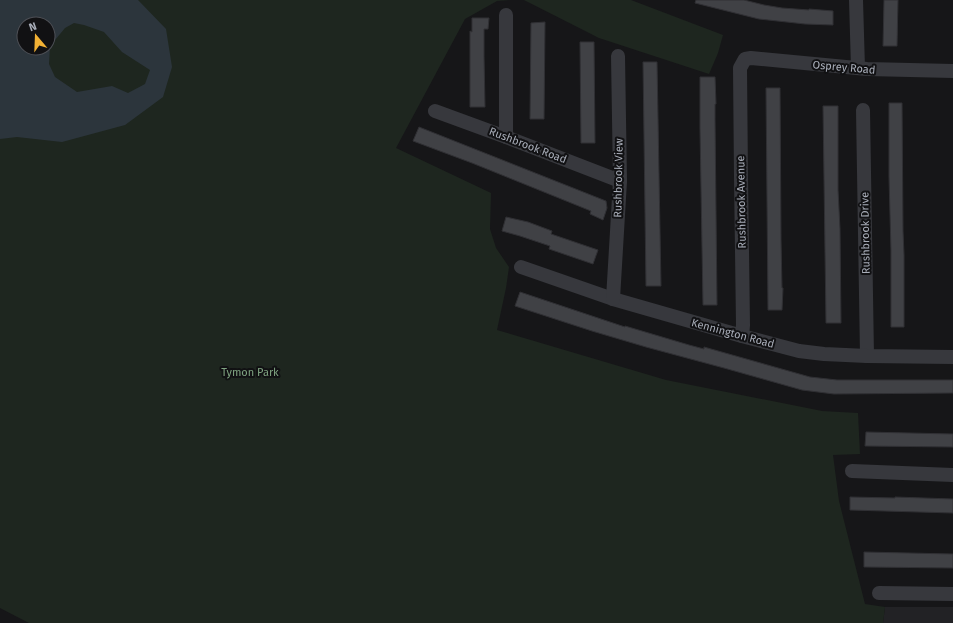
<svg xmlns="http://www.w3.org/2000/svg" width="953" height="623" font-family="'Fira Sans',sans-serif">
  <rect width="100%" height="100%" fill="#161618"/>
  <polygon fill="#222225" points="885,607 953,607 953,623 883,623"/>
  <g fill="#1e261f" fill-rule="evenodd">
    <path d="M 0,0 L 511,0 L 497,1 L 465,19 L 396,148 L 491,193 L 490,229 L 496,248 L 509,267 L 506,288 L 497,330 L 666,380 L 822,411 L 858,413 L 860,454 L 833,455 L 839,501 L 865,604 L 885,607 L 883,623 L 29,623 L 0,608 ZM 24,24 L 48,24 L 48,48 L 24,48 Z"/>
    <polygon points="524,0 631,0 723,35 718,53 709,74 599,38"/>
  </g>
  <path fill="#2c353c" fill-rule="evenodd" d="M 0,0 L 138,0 L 166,29 L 172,67 L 163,97 L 125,125 L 62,142 L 17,137 L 0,139 ZM 74,23 L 84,25 L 104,32 L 122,52 L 150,70 L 145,84 L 128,93 L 112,86 L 77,92 L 55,77 L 49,64 L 50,46 L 65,28 ZM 24,24 L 48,24 L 48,48 L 24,48 Z"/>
  <g fill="#404145" stroke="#303034">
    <polygon points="696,0 744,0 764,5 782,8 809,10 809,9 833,11 833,25 805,24 759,19 695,3"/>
    <polygon points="884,0 898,0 897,46 883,46"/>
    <polygon points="472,18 489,18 488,29 484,29 484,56 485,107 470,107 470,31 472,32"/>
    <polygon points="545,22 544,119 530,119 531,23"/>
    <polygon points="580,42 594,42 595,143 581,143"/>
    <polygon points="643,62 657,62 661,286 646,286"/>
    <polygon points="700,77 715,77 716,104 715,104 715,118 717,305 703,305 700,129"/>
    <polygon points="766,88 780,88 781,239 782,288 783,288 782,310 768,310"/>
    <polygon points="889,103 902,103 903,231 904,255 904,327 891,327 891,251 889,177"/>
    <polygon points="823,106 838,106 838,190 840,229 841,323 826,323"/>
    <polygon points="419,127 606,201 607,208 603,220 590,214 591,211 472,163 413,141"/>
    <polygon points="506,217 528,222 552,231 551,234 598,250 593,264 549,249 550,246 520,236 502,231"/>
    <polygon points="520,292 625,327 625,326 689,345 704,349 704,347 810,377 837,380 953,380 953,393 834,394 802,390 724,368 646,347 592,331 515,306"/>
    <polygon points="866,432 953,434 953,447 865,446"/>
    <polygon points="850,497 895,498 895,497 953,499 953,513 850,510"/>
    <polygon points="864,552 953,554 953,568 864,567"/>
  </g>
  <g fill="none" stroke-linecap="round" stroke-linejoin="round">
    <g stroke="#37383d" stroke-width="14">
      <polyline points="856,0 858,68"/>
      <polyline points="863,110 867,356"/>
      <polyline points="435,111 506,137 620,181"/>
      <polyline points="506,137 506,15"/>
      <polyline points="521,267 613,299 742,336 799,351 824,354 867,356 953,357"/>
      <polyline points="613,299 620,181 618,56"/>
      <polyline points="742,336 743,325 741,177 740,68 745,59 751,58 867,69 953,71"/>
      <polyline points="852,471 953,475"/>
      <polyline points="879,593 953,594"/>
    </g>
  </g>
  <g text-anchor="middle" stroke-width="4" stroke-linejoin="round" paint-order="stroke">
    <g font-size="11" fill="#a8adb8" stroke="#111113">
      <text transform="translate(844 67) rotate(5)" y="4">Osprey Road</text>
      <text transform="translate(528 145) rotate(21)" y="4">Rushbrook Road</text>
      <text transform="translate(618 178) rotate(-89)" y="4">Rushbrook View</text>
      <text transform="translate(741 202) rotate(-91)" y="4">Rushbrook Avenue</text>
      <text transform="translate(865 233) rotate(-91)" y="4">Rushbrook Drive</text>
      <text transform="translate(733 333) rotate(15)" y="4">Kennington Road</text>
    </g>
    <g font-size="11" fill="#7fa381" stroke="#111113">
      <text x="250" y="376">Tymon Park</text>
    </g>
  </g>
  <g transform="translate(36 36) rotate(341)"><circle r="19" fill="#111113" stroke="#4d4f55"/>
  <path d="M0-3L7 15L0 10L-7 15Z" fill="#f2b134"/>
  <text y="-6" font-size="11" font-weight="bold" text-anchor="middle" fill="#a8adb8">N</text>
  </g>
</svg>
